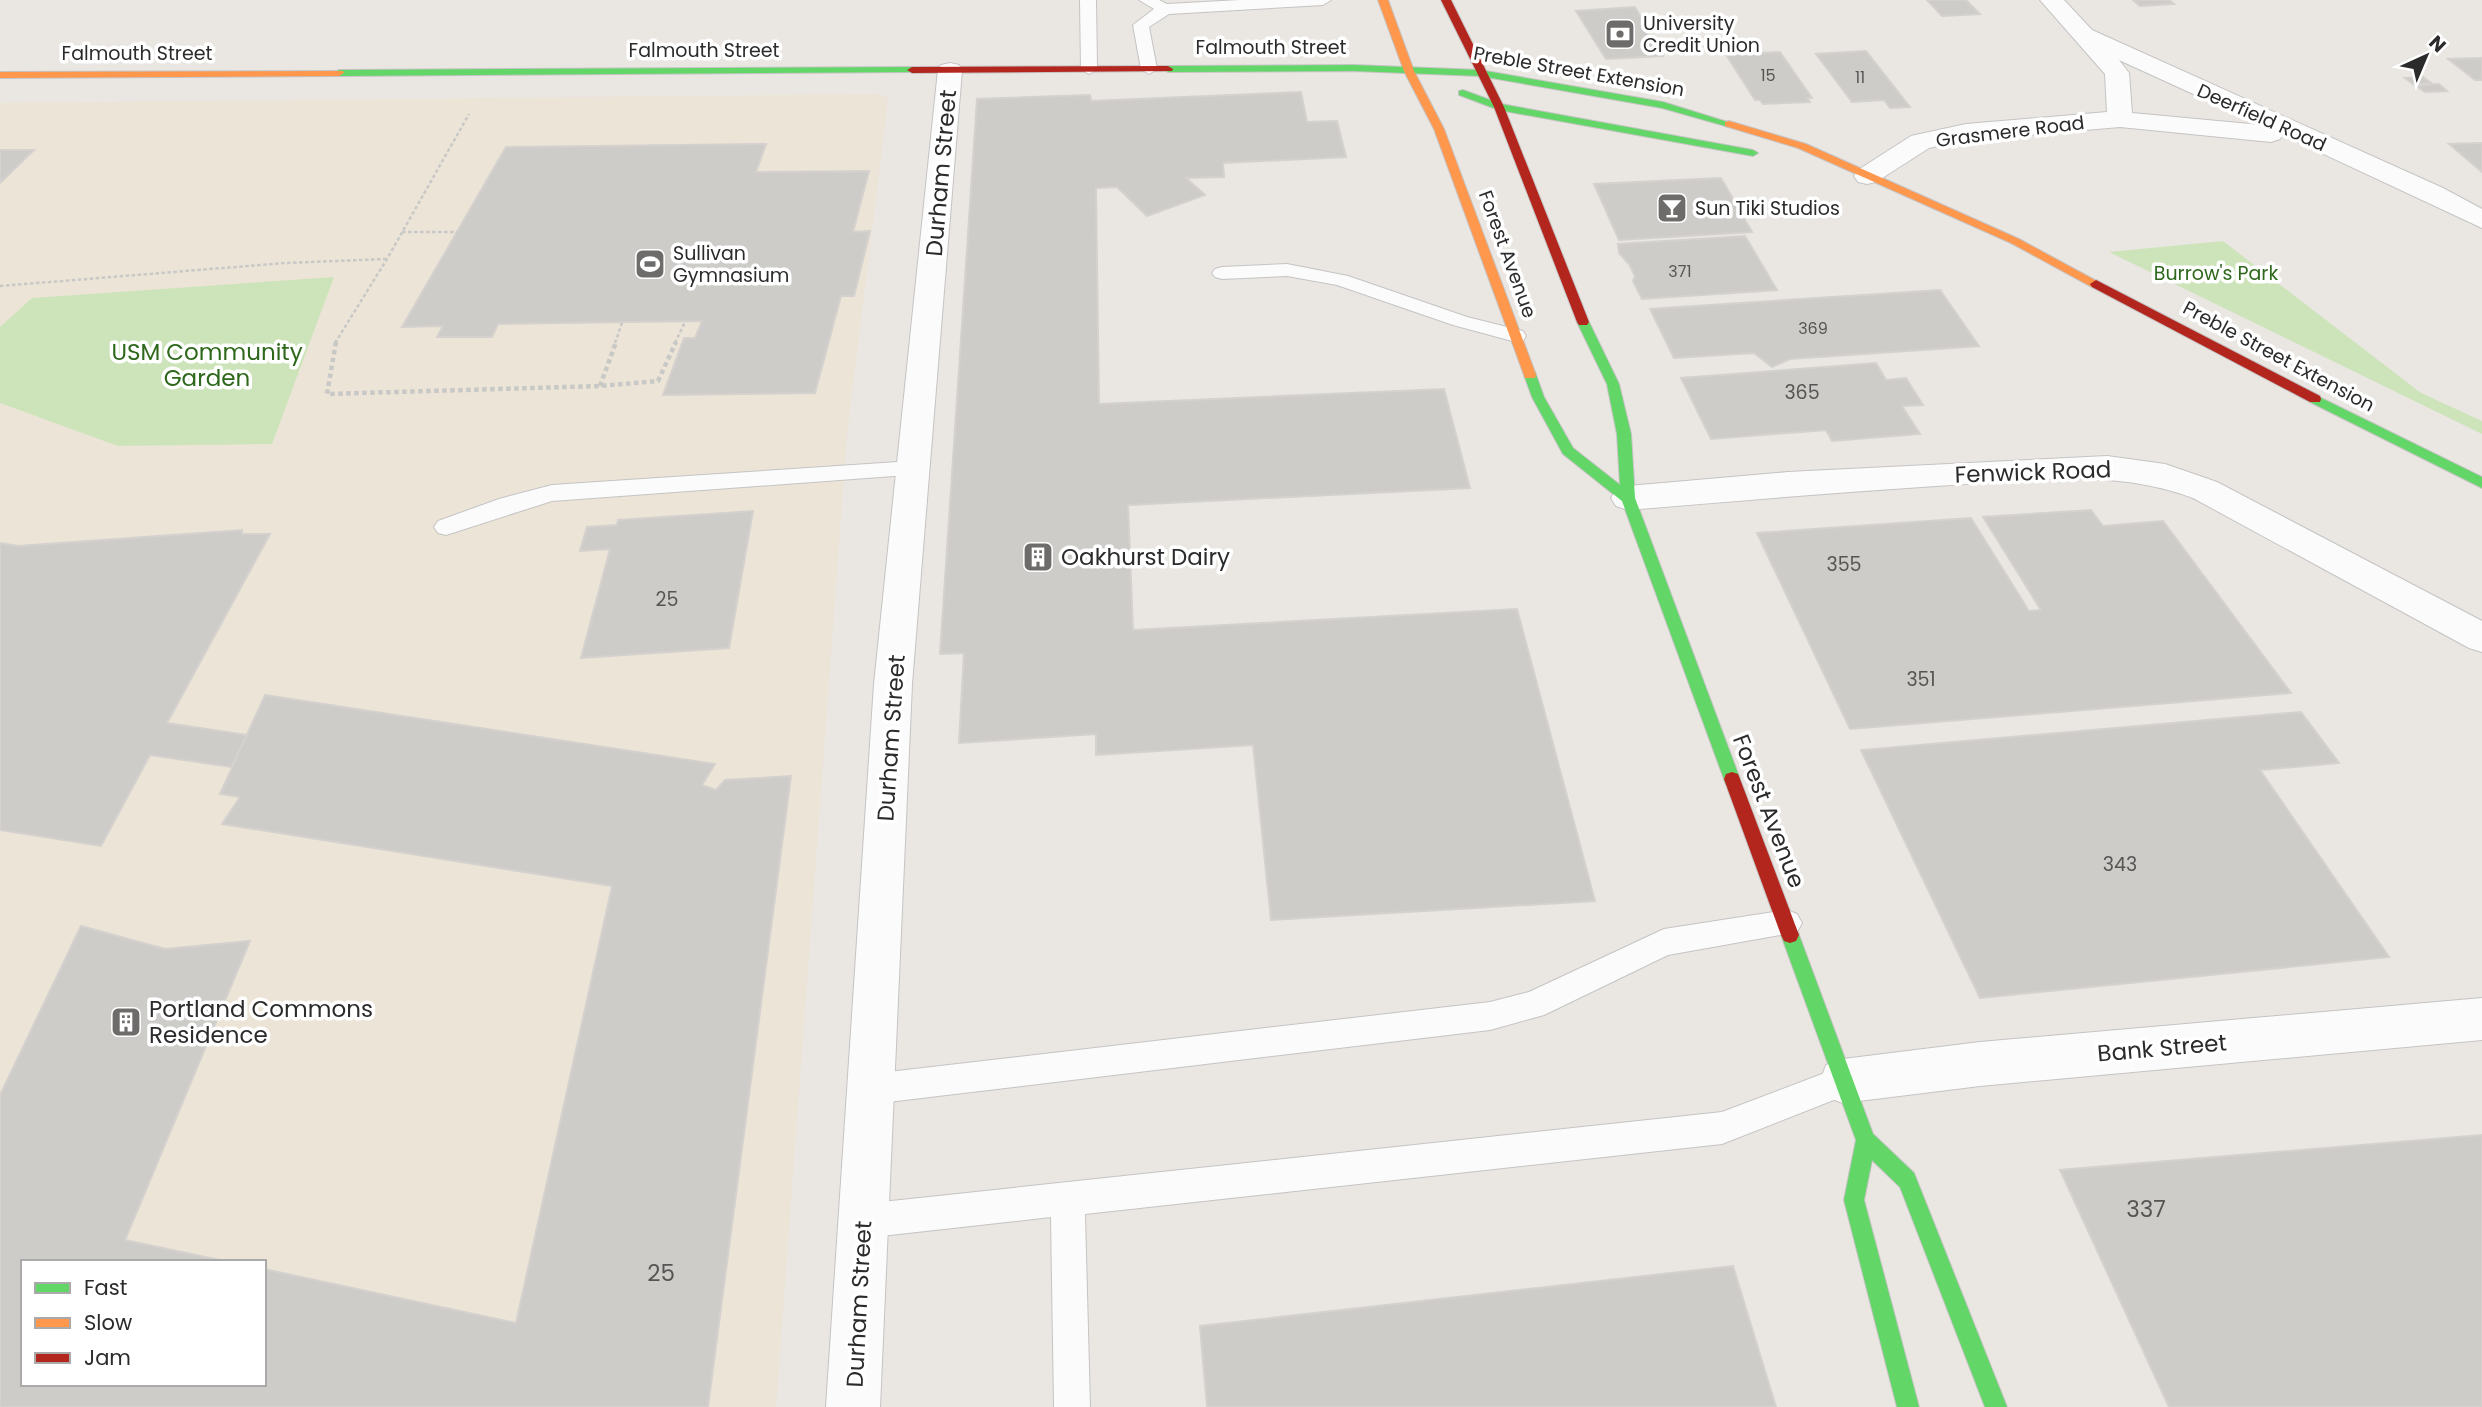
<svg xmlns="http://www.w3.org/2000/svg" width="2482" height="1407" font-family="Poppins,sans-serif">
  <rect width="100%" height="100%" fill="#eae6e2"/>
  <path fill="#ece4d6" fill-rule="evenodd" d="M 881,94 L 888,99 L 847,435 L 776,1407 L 0,1407 L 0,103 ZM 23,1262 L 264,1262 L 264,1384 L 23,1384 Z"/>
  <g fill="#cde4bb">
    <polygon points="2223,241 2421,393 2482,421 2482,434 2109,252"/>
    <polygon points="334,277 272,444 118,446 0,403 0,327 32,298"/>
  </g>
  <g fill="#ceccc9" stroke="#d4d1ce" stroke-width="2">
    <polygon points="1927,0 1966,0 1980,14 1942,16"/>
    <polygon points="2133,0 2169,0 2174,4 2140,6"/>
    <polygon points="1635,7 1663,56 1606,59 1576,11"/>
    <polygon points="1756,48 1759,53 1780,52 1812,98 1807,98 1810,102 1763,104 1760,100 1755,100 1723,50"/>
    <polygon points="1866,51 1910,107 1890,108 1884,100 1852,102 1816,54"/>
    <polygon points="2482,58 2482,80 2475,80 2448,59"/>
    <polygon points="2423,77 2431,83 2413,84 2405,78"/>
    <polygon points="2439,84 2447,91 2425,92 2416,86"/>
    <polygon points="1301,92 1307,122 1337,121 1346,157 1223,163 1224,177 1186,178 1205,195 1147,216 1117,187 1096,188 1099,404 1444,389 1470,488 1128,505 1133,630 1517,609 1595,901 1271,920 1253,745 1096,755 1096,734 959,743 964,653 940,654 977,99 1090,95 1091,101"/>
    <polygon points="2482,143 2482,172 2449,144"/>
    <polygon points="766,144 756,172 869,171 853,232 870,231 854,296 841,296 815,393 663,395 684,338 695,338 702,321 498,324 492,337 437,337 443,326 402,327 506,147"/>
    <polygon points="0,150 34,150 0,183"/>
    <polygon points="1721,178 1752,232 1619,240 1594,184"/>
    <polygon points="1745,236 1777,290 1642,299 1633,281 1635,276 1629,264 1619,253 1618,244"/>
    <polygon points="1940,290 1979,346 1790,359 1772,367 1754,353 1674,358 1650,309"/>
    <polygon points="1876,363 1886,380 1906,378 1923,405 1902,406 1920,434 1832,441 1826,430 1711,439 1681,378"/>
    <polygon points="2091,510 2103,526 2163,521 2291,693 1850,729 1757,533 1971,518 2029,611 2041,610 1983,517"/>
    <polygon points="753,511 729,648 581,658 610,549 580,551 587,527 617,525 618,520"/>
    <polygon points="242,530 242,534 270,534 167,723 247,735 231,767 150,755 101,846 0,830 0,543 18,546"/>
    <polygon points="265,695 715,764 702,785 716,790 725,780 791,776 708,1407 0,1407 0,1095 81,926 165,949 250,941 125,1240 229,1262 23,1262 23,1384 264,1384 264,1269 516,1323 612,886 222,824 240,797 220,794"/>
    <polygon points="2301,712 2339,763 2260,770 2389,957 1980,998 1861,750"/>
    <polygon points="2482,1135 2482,1407 2169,1407 2060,1170"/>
    <polygon points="1733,1266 1776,1407 1207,1407 1200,1326"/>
  </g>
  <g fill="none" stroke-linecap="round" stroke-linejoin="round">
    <g stroke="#c5c4c4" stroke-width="2">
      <g id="lane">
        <polygon points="1080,0 1096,0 1097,69 1089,74 1081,69"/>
        <polygon points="1139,0 1159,0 1167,4 1240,0 1331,0 1323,5 1169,14 1149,27 1157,69 1149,74 1141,69 1133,25 1154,9"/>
        <polygon points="1287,264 1348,276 1467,317 1523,331 1526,336 1523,341 1516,342 1453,325 1337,285 1287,276 1222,279 1215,277 1212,273 1215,269 1222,267"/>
        <polygon points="913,461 921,464 924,469 921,474 552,501 446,535 438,533 434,527 438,521 499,499 552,485"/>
        <polygon points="1787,910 1797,914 1802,923 1797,932 1668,955 1544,1015 1490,1030 871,1104 860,1100 855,1089 860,1078 871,1074 1490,1002 1529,992 1664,929"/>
        <polygon points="1843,1066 1854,1070 1859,1081 1854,1092 1722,1144 1085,1214 1090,1407 1054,1407 1051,1217 863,1238 851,1233 846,1221 851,1209 863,1204 1722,1112"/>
      </g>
    </g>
    <g stroke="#c5c4c4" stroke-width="2">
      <g id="street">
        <path d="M 2040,0 L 2064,0 L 2092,30 L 2443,188 L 2482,209 L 2482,228 L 2283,135 L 2280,139 L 2271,142 L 2120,127 L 1966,140 L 1929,148 L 1876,182 L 1867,184 L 1858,182 L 1854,176 L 1858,170 L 1911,136 L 1920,134 L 1966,124 L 2107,112 L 2105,74 ZM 2119,60 L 2261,125 L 2132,113 L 2129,73 Z"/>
        <polygon points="950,63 959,65 962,70 912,684 880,1407 826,1407 874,684 938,70 941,65"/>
        <path d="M 2107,456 L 2165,464 L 2217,482 L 2482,621 L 2482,652 L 2469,648 L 2193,498 C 2110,467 2022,481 1936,486 C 1833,493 1730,501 1628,510 L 1616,506 L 1611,498 L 1616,490 L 1628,486 L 1788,472 Z"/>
        <polygon points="2482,998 2482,1040 1980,1086 1843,1103 1826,1097 1820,1081 1826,1065 1843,1059 1980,1042"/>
      </g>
    </g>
    <g stroke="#c5c4c4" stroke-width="2">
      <g id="fast">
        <polygon points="1354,65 1480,70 1663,102 1734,124 1729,127 1662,108 1480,76 1354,71 1168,72 1163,69 1168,66"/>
        <polygon points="912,67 916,68 916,72 339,76 334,73 339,70"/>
        <polygon points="1463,90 1501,104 1753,150 1758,153 1753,156 1499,110 1459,95 1459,91"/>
        <polygon points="1583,318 1589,322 1619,384 1631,434 1635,498 1740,779 1738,784 1732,786 1726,784 1724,779 1622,501 1563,454 1532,397 1524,375 1525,372 1535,372 1544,397 1573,448 1620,485 1617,434 1607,384 1577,322"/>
        <polygon points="2315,395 2482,477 2482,488 2310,402 2310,396"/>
        <polygon points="1790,927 1796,929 1799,935 1873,1134 1914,1173 2007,1407 1985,1407 1900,1187 1872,1160 1864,1200 1919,1407 1897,1407 1844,1200 1856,1140 1781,935 1784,929"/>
      </g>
    </g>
    <g stroke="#c5c4c4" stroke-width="2">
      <g id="slow">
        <polygon points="1378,0 1388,0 1414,71 1444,129 1536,375 1535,378 1525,378 1524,375 1434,129 1404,71"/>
        <polygon points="343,71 344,73 339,76 0,78 0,72"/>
        <polygon points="1729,121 1806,144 2019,239 2102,284 2096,288 2092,287 2011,243 1798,148 1725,126 1725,122"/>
      </g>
    </g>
    <g stroke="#c5c4c4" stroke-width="2">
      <g id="jam">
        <polygon points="1441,0 1451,0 1504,107 1589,322 1587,325 1579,325 1577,322 1494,107"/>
        <polygon points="1168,66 1173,69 1172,71 912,73 907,70 912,67"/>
        <polygon points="2096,280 2320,396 2321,399 2320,402 2310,402 2092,287 2090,284"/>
        <polygon points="1732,772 1738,774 1740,779 1799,935 1796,941 1790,943 1784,941 1781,935 1724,779 1726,774"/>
      </g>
    </g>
    <g stroke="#c8c8c7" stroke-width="2.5" stroke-dasharray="3.5 2.5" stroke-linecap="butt">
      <polyline points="402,232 457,232"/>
      <polyline points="0,286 285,263 386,259"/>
      <polyline points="335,343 387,259 469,114"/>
      <polyline points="615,343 622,323"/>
      <polyline points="675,343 685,322"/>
    </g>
    <g stroke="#c8c8c7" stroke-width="4.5" stroke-dasharray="4.5 3.5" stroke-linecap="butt">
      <polyline points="336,342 327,394 600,386 658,381 676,342"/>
      <polyline points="600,386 616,342"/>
    </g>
    <use href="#lane" fill="#fcfbfb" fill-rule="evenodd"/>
    <use href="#street" fill="#fcfbfb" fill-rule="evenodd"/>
    <use href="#fast" fill="#63d668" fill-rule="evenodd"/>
    <use href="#slow" fill="#ff974d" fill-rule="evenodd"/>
    <use href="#jam" fill="#b3261e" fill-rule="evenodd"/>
  </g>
  <defs>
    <g id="bank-square" transform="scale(1.575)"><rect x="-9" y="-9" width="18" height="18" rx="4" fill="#6e6c6b" stroke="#fff"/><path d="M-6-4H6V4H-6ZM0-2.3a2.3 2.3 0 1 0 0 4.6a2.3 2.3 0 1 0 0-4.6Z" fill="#fff"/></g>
    <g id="bar-square" transform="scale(1.575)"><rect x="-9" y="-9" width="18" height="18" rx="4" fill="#6e6c6b" stroke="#fff"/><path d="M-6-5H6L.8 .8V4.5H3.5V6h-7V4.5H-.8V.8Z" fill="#fff"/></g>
    <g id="stadium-square" transform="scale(1.575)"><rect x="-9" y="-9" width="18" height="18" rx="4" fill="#6e6c6b" stroke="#fff"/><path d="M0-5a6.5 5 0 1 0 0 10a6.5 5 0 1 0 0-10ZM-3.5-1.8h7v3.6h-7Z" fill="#fff"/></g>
    <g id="building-square" transform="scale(1.575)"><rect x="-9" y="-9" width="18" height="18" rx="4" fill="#6e6c6b" stroke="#fff"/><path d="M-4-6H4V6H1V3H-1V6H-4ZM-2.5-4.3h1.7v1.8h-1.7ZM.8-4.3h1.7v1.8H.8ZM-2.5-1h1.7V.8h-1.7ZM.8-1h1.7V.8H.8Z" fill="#fff"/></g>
  </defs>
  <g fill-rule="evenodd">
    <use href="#bank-square" x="1620" y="34"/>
    <use href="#bar-square" x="1672" y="208"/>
    <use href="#stadium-square" x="650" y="264"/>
    <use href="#building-square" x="1038" y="557"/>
    <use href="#building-square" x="126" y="1022"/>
  </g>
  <g text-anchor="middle" stroke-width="7" stroke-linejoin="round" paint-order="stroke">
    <g font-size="16" fill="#565554">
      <text x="1768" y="81">15</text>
      <text x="1860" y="83">11</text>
      <text x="1680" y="277">371</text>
      <text x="1813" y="334">369</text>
    </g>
    <g font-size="19" fill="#2b2b2b" stroke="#fff" text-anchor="start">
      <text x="1643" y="30">University<tspan x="1643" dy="22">Credit Union</tspan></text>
      <text x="1695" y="215">Sun Tiki Studios</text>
      <text x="673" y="260">Sullivan<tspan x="673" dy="22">Gymnasium</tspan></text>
    </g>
    <g font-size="19" fill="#2b2b2b" stroke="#fff">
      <text x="1271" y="54">Falmouth Street</text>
      <text x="704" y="57">Falmouth Street</text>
      <text x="137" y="60">Falmouth Street</text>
      <text transform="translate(1579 71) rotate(10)" y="7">Preble Street Extension</text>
      <text transform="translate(2262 117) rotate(24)" y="7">Deerfield Road</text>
      <text transform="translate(2010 131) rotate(-7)" y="7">Grasmere Road</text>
      <text transform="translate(1508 254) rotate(70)" y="7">Forest Avenue</text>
      <text transform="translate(2279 356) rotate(28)" y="7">Preble Street Extension</text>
    </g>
    <g font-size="19" fill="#2e681b" stroke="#fff">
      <text x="2216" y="280">Burrow's Park</text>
    </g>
    <g font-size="19" fill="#565554">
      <text x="1802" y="399">365</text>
      <text x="1844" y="571">355</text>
      <text x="667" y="606">25</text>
      <text x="1921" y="686">351</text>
      <text x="2120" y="871">343</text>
    </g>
    <g font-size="23" fill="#2b2b2b" stroke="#fff">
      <text transform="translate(941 173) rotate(-85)" y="8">Durham Street</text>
      <text transform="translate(2033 472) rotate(-2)" y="8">Fenwick Road</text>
      <text transform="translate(891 738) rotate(-86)" y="8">Durham Street</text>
      <text transform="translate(1769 811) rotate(69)" y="8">Forest Avenue</text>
      <text transform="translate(2162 1048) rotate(-5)" y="8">Bank Street</text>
      <text transform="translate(859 1304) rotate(-87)" y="8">Durham Street</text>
    </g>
    <g font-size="23" fill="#2e681b" stroke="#fff">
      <text x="207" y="360">USM Community<tspan x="207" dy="26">Garden</tspan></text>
    </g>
    <g font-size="23" fill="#2b2b2b" stroke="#fff" text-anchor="start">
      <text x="1061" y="565">Oakhurst Dairy</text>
      <text x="149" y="1017">Portland Commons<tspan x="149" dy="26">Residence</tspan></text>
    </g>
    <g font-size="23" fill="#565554">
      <text x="2146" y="1217">337</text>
      <text x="661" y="1281">25</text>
    </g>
  </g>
  <rect x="21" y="1260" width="245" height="126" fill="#ffffff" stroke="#aaaaaa" stroke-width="2"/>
  <rect x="35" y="1283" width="35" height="10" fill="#63d668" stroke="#aaaaaa" stroke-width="2"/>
  <text x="84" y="1295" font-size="21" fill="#2b2b2b">Fast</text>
  <rect x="35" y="1318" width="35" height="10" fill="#ff974d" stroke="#aaaaaa" stroke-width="2"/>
  <text x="84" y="1330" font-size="21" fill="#2b2b2b">Slow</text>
  <rect x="35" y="1353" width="35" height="10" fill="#b3261e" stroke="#aaaaaa" stroke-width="2"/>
  <text x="84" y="1365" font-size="21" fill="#2b2b2b">Jam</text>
  <g transform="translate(2426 56) rotate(44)" stroke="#ffffff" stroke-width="5" paint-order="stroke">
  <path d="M0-5L12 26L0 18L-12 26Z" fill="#2b2b2b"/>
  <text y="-10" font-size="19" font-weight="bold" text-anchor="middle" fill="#2b2b2b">N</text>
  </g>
</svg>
